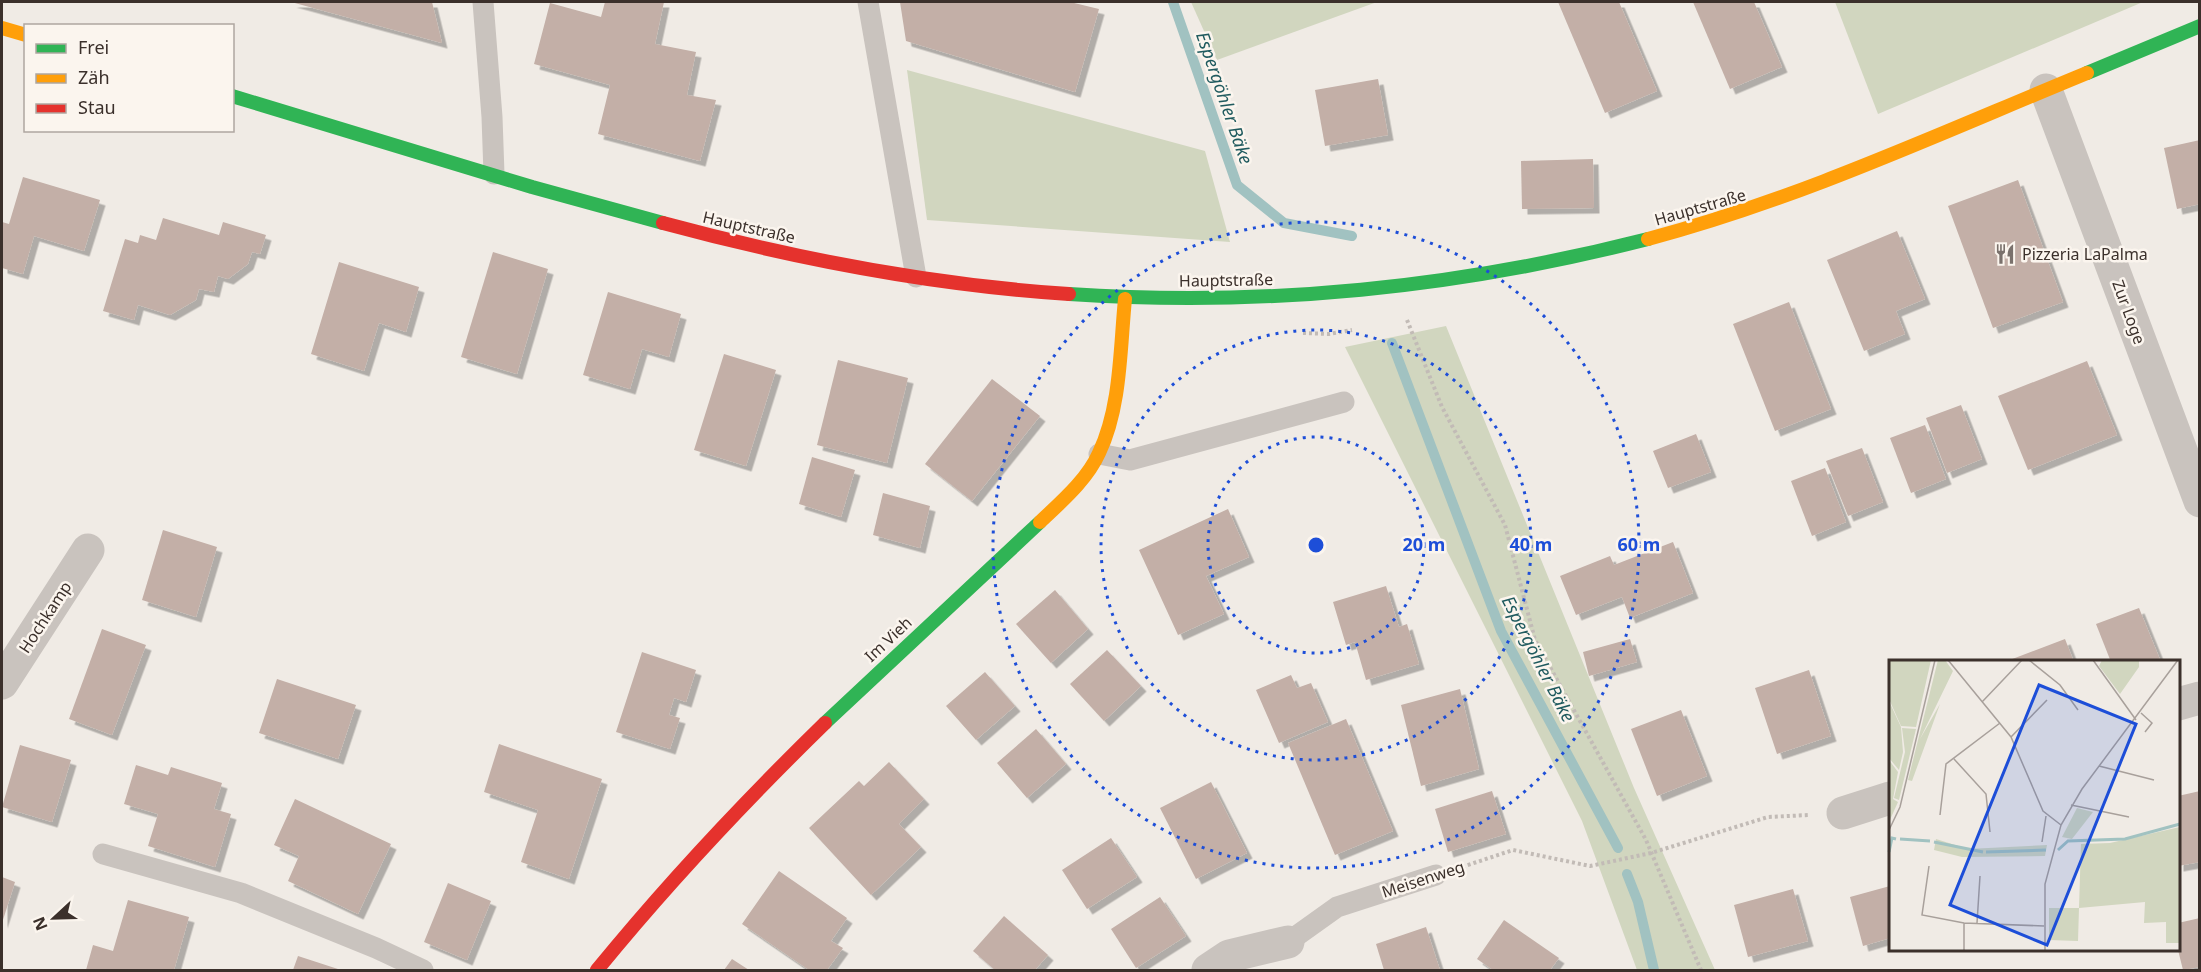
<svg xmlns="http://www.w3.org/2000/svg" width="2201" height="972" font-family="'Noto Sans',sans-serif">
  <defs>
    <filter id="shadow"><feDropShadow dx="5.5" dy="5.5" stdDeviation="0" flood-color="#0004"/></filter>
  </defs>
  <rect width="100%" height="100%" fill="#f0ebe5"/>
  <g fill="#d1d6bf">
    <polygon points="1191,2 1377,2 1217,60"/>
    <polygon points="1835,2 2143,2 1878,114"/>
    <polygon points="907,70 1205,151 1230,242 927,220"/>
    <polygon points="1446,326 1634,788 1715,970 1637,970 1582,821 1345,347"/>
  </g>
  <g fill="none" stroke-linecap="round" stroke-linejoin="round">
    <g stroke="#a1c2c1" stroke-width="10">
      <polyline points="1173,2 1237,185 1284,223 1352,236"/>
      <polyline points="1392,343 1501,631 1618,848"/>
      <polyline points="1627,874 1638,902 1654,970"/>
    </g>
  </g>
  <g fill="#c3afa7" filter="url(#shadow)">
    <polygon points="291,2 432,2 442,43"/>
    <polygon points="605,2 664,2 655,44 696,52 687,95 716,100 700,161 598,134 610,85 534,64 550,3 601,17"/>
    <polygon points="900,2 1070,2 1099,9 1075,92 906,41"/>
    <polygon points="1558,2 1619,2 1657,91 1605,113"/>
    <polygon points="1693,2 1754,2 1782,67 1730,89"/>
    <polygon points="1378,79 1388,135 1325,146 1315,90"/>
    <polygon points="2200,140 2200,204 2177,209 2164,148"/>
    <polygon points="1593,159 1594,208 1522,209 1521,161"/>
    <polygon points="23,177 100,200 84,251 34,236 23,274 2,268 2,222 9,224"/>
    <polygon points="2018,180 2063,302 1993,328 1948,206"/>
    <polygon points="163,218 219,235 223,222 266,235 260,254 252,252 248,264 228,279 218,276 214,292 199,289 196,300 170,315 138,305 134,320 103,311 125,239 138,243 140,235 156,240"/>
    <polygon points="1897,231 1925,299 1896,311 1905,334 1864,351 1827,260"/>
    <polygon points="493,252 548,269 517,374 461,357"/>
    <polygon points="339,262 419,287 406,332 379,323 364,371 311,354"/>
    <polygon points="608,292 681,314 669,357 642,349 630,389 583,375"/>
    <polygon points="1789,302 1831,409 1775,431 1733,324"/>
    <polygon points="724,354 776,370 746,466 694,450"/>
    <polygon points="838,360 908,378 887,463 817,445"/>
    <polygon points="2087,361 2117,435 2028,470 1998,396"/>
    <polygon points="992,379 1040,416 972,501 925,464"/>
    <polygon points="1961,405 1982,459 1947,473 1926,418"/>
    <polygon points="1925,425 1946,479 1911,493 1890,438"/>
    <polygon points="1696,434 1711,472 1668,488 1653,451"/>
    <polygon points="1862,448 1883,502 1848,516 1826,461"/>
    <polygon points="812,457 855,470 841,517 799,504"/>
    <polygon points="1825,468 1846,522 1812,536 1791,481"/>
    <polygon points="883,493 930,506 920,548 873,535"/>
    <polygon points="1228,509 1249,557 1206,576 1224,614 1178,635 1139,550"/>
    <polygon points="163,530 217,547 196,617 142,600"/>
    <polygon points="1673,542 1693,593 1630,618 1622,597 1576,615 1560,576 1610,556 1614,565"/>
    <polygon points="1386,586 1399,627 1407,624 1419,664 1366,680 1355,642 1346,645 1333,602"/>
    <polygon points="1055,590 1088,629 1051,663 1016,624"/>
    <polygon points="2139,608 2161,662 2111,662 2096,624"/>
    <polygon points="102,629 146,645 112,735 69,719"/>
    <polygon points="1630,639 1637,662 1589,676 1583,652"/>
    <polygon points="2065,639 2074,662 2007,662 2007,661"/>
    <polygon points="1107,650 1141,686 1104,721 1070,684"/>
    <polygon points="642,652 696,670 686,702 674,698 669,715 680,718 670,749 616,732"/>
    <polygon points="1809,670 1831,736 1777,754 1755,688"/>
    <polygon points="985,672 1015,706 976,740 946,706"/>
    <polygon points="1291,675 1297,688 1311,683 1328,722 1279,743 1256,690"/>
    <polygon points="277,679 356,705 338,759 259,733"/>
    <polygon points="1460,689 1479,769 1421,786 1401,705"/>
    <polygon points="1681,710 1707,776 1657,796 1631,729"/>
    <polygon points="1346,719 1393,831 1335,855 1288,743"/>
    <polygon points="1036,729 1066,764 1027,798 997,763"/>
    <polygon points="499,744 602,779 569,879 521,862 538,810 484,792"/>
    <polygon points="20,745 71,760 52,822 2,807"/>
    <polygon points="889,762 924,799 899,824 921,847 871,895 809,828 859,781 864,786"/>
    <polygon points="136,765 168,775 171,767 222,783 214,809 231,814 215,867 148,846 158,814 124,804"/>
    <polygon points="1211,782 1247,853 1196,879 1160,808"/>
    <polygon points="1492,791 1506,834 1448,852 1435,809"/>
    <polygon points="2200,791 2200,862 2178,866 2178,796"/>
    <polygon points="295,799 391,844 358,914 288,881 299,856 274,845"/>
    <polygon points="1111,838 1137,877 1087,909 1062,870"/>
    <polygon points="779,871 847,918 831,941 843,948 827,970 809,970 742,924"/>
    <polygon points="2,877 15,882 2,923"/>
    <polygon points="448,883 491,901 467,960 424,942"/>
    <polygon points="1890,886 1890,938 1863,946 1850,897"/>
    <polygon points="1793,889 1808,941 1748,957 1734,905"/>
    <polygon points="1160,897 1186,936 1136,968 1111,929"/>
    <polygon points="128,900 189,917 174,970 86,970 93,945 113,951"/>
    <polygon points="1004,916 1048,955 1035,970 995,970 973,951"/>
    <polygon points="2200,918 2200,967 2183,970 2178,950 2178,923"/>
    <polygon points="1504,920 1559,958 1550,970 1493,970 1477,959"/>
    <polygon points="1426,927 1440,970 1384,970 1376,944"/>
    <polygon points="298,956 341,970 293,970"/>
    <polygon points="732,959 749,970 724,970"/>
  </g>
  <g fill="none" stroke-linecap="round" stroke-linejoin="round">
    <g stroke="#c2bbb6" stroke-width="4" stroke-dasharray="3 3" stroke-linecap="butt">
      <polyline points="1407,320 1442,407 1505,525 1535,640 1646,840 1701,970"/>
      <polyline points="1303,333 1329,334 1352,330"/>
      <polyline points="1462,867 1513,850 1590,866 1651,853 1768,817 1809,815"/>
    </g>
    <g stroke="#c9c3be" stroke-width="21">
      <polyline points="483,2 492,117 494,174"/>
      <polyline points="868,2 916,277"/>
      <polyline points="1099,454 1130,460 1344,402"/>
      <polyline points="103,854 241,893 376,948 423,970"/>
      <polyline points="1288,942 1337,907 1436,875"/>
    </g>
    <g stroke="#c9c3be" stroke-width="33">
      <polyline points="2046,90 2200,501"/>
      <polyline points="2,683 88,550"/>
      <polyline points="2178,704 2200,698"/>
      <polyline points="1843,813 1890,798"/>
      <polyline points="1208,970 1229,956 1288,942"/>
    </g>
    <g stroke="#30b455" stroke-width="14">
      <polyline points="2087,73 2200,26"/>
      <polyline points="232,96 532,187 663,223"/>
      <path d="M 1069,294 C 1268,307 1456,288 1648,239"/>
      <polyline points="825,723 1040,522"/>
    </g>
    <g stroke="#ff9f0a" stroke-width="14">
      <polyline points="2,28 26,35"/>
      <path d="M 1648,239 C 1799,199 1943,132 2087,73"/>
      <path d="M 1040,522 C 1061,502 1087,480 1099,453 C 1121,407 1120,349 1125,299"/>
    </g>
    <g stroke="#e5322d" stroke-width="14">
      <path d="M 663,223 C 796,259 932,285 1069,294"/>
      <path d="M 597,970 C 668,883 744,802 825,723"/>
    </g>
  </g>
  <g fill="none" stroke="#1d4ed8" stroke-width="3" stroke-dasharray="3 6">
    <circle cx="1316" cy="545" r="108"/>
    <circle cx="1316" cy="545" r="215"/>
    <circle cx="1316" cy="545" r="323"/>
  </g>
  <defs>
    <g id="restaurant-bare" transform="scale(1.62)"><path d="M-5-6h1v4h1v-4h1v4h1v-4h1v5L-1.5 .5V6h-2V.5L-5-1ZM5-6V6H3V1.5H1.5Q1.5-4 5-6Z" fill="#7a716c" stroke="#fbf5ee" stroke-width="2.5" paint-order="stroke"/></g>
  </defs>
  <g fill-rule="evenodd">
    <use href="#restaurant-bare" x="2005" y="254"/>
  </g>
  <g text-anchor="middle" stroke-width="5" stroke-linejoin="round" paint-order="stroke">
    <g font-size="16" fill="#3b302b" stroke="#fbf5ee">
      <text transform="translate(1700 207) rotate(-16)" y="6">Hauptstraße</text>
      <text transform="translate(749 227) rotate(13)" y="6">Hauptstraße</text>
      <text transform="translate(1226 280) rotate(-1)" y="6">Hauptstraße</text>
      <text transform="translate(2129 312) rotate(70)" y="6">Zur Loge</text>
      <text transform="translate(45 617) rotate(-57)" y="6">Hochkamp</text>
      <text transform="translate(888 639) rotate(-43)" y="6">Im Vieh</text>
      <text transform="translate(1423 879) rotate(-18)" y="6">Meisenweg</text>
    </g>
    <g font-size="16" fill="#3b302b" stroke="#fbf5ee" text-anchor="start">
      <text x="2022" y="260">Pizzeria LaPalma</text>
    </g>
    <g font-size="18" font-style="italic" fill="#1f5a5e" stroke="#fbf5ee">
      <text transform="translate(1224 98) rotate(71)" y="6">Espergöhler Bäke</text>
      <text transform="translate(1538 659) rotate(63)" y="6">Espergöhler Bäke</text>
    </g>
  </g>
  <g transform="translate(1889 660)">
    <rect width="291" height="291" fill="#f0ebe5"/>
    <path d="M 0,0 L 42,0 L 27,67 L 12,66 L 0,39 ZM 49,0 L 56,0 L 64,11 L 31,79 L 51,44 L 23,121 L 19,120 ZM 213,0 L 250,0 L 250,7 L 231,34 L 210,6 ZM 0,41 L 12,67 L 14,92 L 10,110 L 0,98 ZM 13,68 L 27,69 L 10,140 L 5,138 L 16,92 ZM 0,100 L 9,112 L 4,139 L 9,142 L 0,162 ZM 188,148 L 204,152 L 183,179 L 173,177 ZM 291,167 L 291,283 L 277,283 L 277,262 L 255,263 L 256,242 L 190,248 L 189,281 L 160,280 L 160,248 L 190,248 L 192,184 L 221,183 ZM 47,179 L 79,189 L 158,185 L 156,196 L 73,197 L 45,190 Z" fill="#d1d6bf"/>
    <path fill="none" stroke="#a1c2c1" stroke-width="3" d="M 11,179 L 41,181M 45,182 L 94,192M 169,190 L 179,181 L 236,179 L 291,164M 0,192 L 3,178 L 7,179M 97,192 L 157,190"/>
    <path fill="none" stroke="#a8a09b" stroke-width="1.5" d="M 59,0 L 122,77 L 154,151 L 172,165M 140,0 L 171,25 L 189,50M 204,0 L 247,60M 93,42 L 133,0M 252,53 L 263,63 L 256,72M 122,77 L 158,40M 65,99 L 97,134 L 101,172M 210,106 L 265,120M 182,145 L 240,157M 51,155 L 57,104 L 111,63M 0,170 L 11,147 L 46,0M 153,182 L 157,156M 40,206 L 33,255 L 75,263M 88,263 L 91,216M 75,291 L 75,263 L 155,266M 156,291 L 156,224 L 172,165 L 193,129 L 289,0"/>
    <path fill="#1d4ed8" fill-opacity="0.15" stroke="#1d4ed8" stroke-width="3" d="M 150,25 L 247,64 L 158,285 L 61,245 Z"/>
    <rect width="291" height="291" fill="none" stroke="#3b302b" stroke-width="3"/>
  </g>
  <circle cx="1316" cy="545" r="9" fill="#1d4ed8" stroke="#fbf5ee" stroke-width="3"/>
  <g font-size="18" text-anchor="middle" font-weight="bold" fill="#1d4ed8" stroke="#fbf5ee" stroke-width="5" stroke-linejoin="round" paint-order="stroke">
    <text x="1424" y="551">20 m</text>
    <text x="1531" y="551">40 m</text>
    <text x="1639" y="551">60 m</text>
  </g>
  <rect width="2201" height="972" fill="none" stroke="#3b302b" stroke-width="6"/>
  <rect x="24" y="24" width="210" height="108" fill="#fbf5ee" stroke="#aea6a0" stroke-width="1.5"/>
  <rect x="36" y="44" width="30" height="9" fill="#30b455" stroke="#aea6a0" stroke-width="1.5"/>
  <text x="78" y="54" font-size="18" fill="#3b302b">Frei</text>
  <rect x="36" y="74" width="30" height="9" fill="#ff9f0a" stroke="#aea6a0" stroke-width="1.5"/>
  <text x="78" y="84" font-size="18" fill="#3b302b">Zäh</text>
  <rect x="36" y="104" width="30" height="9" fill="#e5322d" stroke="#aea6a0" stroke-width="1.5"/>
  <text x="78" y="114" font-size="18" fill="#3b302b">Stau</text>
  <g transform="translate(54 918) rotate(248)" stroke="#fbf5ee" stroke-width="4.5" paint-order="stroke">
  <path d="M0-4.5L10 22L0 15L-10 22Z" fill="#3b302b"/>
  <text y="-9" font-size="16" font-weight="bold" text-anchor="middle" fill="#3b302b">N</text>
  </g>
</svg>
